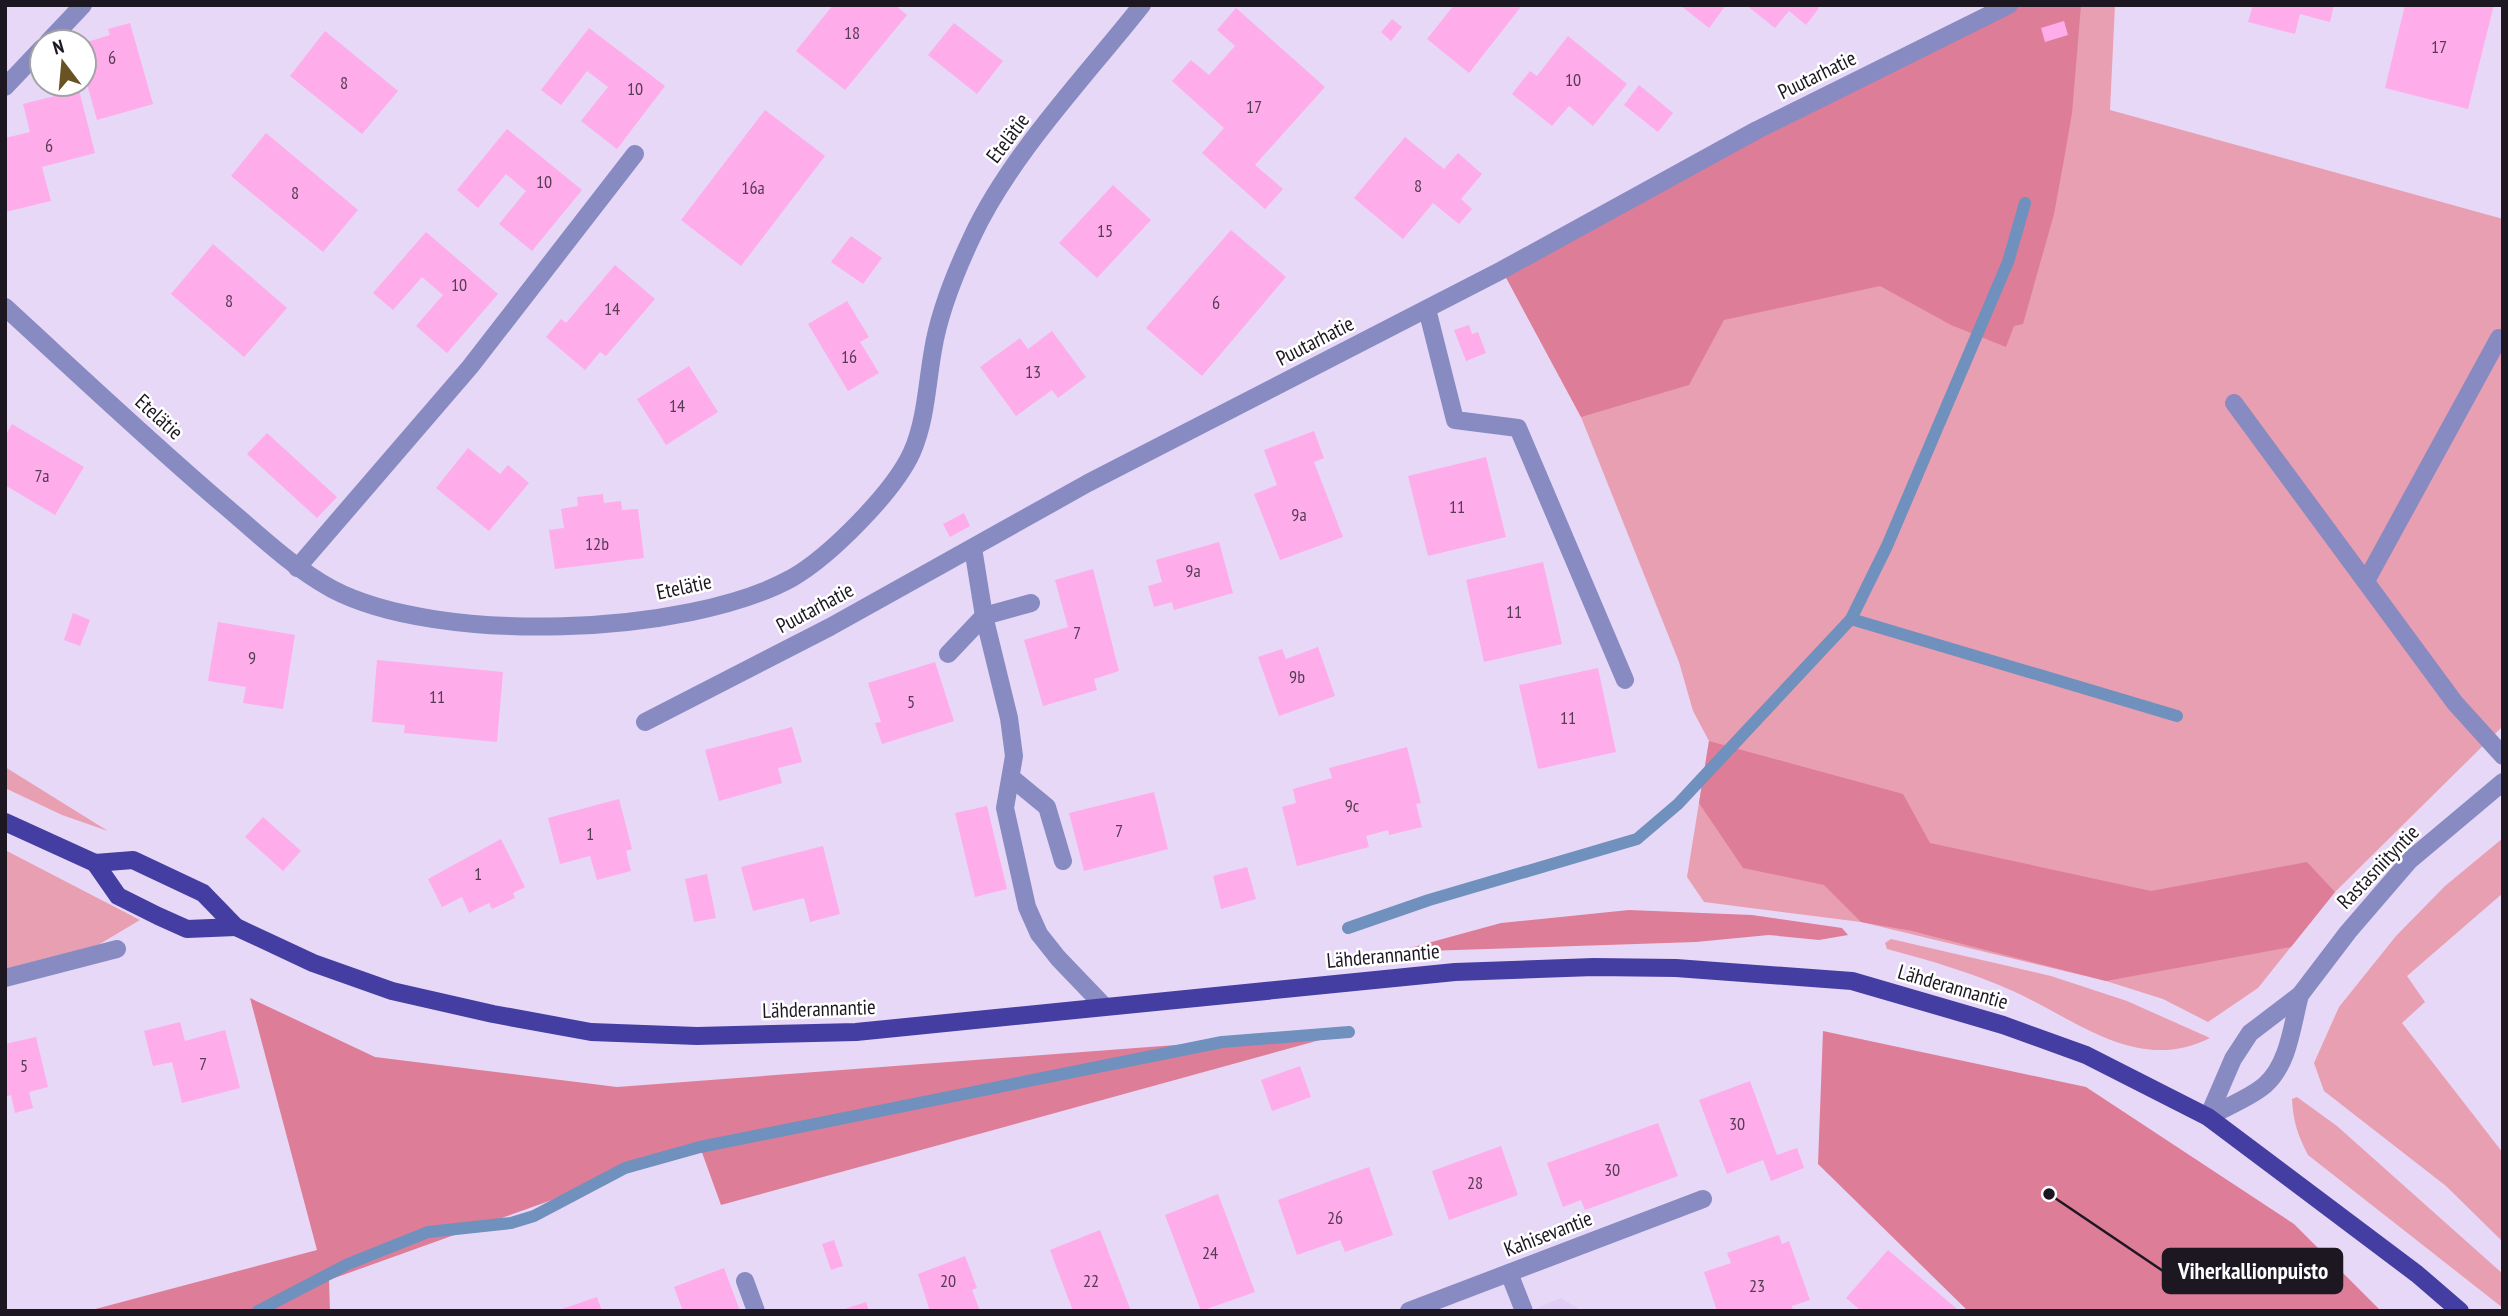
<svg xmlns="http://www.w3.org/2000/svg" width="2508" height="1316" font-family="'PT Sans Narrow',sans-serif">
  <rect width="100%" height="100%" fill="#e8d8f7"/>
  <polygon fill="#e1cef4" points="1561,1298 1582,1311 1530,1311"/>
  <g fill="#e89fb1">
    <polygon points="2009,5 2115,5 2110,110 2503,219 2503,726 2335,892 2258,988 2208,1022 2163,999 2106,981 1861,922 1704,902 1687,877 1709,741 1693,711 1679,662 1581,417 1502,270"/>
    <polygon points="5,767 108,831 62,815 5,788"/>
    <polygon points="2503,838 2503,893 2407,976 2425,1002 2402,1023 2503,1153 2503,1242 2446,1186 2324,1091 2314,1063 2339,1007 2396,936 2445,886"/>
    <polygon points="5,850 140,920 98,945 5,969"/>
    <path d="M 1891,939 L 2051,976 L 2127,1001 L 2210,1038 C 2139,1074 2078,1021 2015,992 C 1974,973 1931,961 1887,949 L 1885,943 Z"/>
    <path d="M 2297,1097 L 2337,1126 L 2503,1274 L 2503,1308 L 2308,1155 C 2298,1136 2293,1121 2292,1099 Z"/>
  </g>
  <g fill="#de7d98">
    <polygon points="2009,5 2081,5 2072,113 2065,154 2054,214 2023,324 2014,326 2006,347 1951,325 1880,286 1724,320 1689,385 1581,417 1502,270"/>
    <polygon points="1709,741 1903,794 1930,843 2151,891 2307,862 2335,892 2291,947 2106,981 1912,931 1861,922 1824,885 1743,868 1699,803"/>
    <polygon points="1629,910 1752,915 1842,928 1848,935 1819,940 1769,935 1696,942 1395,952 1501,923"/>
    <polygon points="250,998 375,1057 617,1087 1349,1032 721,1205 700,1147 329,1280 330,1311 88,1311 317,1250"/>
    <polygon points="1823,1031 2086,1087 2294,1224 2381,1311 1968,1311 1818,1164"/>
  </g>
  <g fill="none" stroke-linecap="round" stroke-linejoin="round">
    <g stroke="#7090bd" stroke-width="12">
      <polyline points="1851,619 2177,716"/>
      <polyline points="1348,928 1429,900 1637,839 1678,804 1851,619 1887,546 2008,262 2025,203"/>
      <polyline points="258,1311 348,1264 428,1232 511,1223 534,1216 625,1168 700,1147 1222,1042 1349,1032"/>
    </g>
  </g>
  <g fill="#feacea">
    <polygon points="833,5 895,5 907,15 845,90 796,51"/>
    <polygon points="1454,5 1517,5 1520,8 1469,73 1427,39"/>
    <polygon points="1680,5 1726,5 1709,28"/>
    <polygon points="1746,5 1815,5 1819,8 1806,25 1789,11 1775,28"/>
    <polygon points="2253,5 2334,5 2330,22 2300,14 2295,34 2248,22"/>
    <polygon points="2405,5 2494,5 2468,109 2385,88"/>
    <polygon points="1236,8 1325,87 1255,165 1283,189 1265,209 1202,153 1224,128 1172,81 1191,60 1209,75 1235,46 1217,30"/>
    <polygon points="1392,19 1402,27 1391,41 1381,32"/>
    <polygon points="2064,21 2068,35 2045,42 2041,28"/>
    <polygon points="130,23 153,104 97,120 84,73 84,43 110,35 108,29"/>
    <polygon points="954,23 1003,61 977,94 928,55"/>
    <polygon points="589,28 665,86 617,149 581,121 608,87 587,71 561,105 541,90"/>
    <polygon points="325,31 398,91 362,134 290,76"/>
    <polygon points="1568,36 1627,84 1593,126 1569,106 1552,126 1512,94 1530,71 1537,76"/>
    <polygon points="1639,85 1673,113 1658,132 1624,105"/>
    <polygon points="79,90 95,153 42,167 51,201 5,212 5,138 30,132 23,104"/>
    <polygon points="765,110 825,156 741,266 681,220"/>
    <polygon points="507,129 582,190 532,251 499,224 526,191 506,174 478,208 457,190"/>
    <polygon points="266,133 358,210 323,252 231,176"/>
    <polygon points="1405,137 1444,169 1458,153 1482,174 1461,199 1472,209 1459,224 1433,203 1403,239 1354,198"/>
    <polygon points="1113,185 1151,220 1097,278 1059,243"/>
    <polygon points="1231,230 1286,277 1202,376 1146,328"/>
    <polygon points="426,232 498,294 447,353 416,326 443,295 422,277 393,310 373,293"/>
    <polygon points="851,236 882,258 863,284 831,262"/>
    <polygon points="213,244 287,308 244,357 171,294"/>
    <polygon points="615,265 655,299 606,356 600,352 585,370 546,337 561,319 566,323"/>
    <polygon points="847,301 869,337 860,342 879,373 848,391 808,324"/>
    <polygon points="1469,325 1472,334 1478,332 1486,353 1466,361 1454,330"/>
    <polygon points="1052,331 1086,377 1058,398 1052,390 1016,416 980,367 1020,338 1028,349"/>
    <polygon points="689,366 718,412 666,445 637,399"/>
    <polygon points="12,424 84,467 55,515 5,485 5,436"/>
    <polygon points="1314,431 1324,458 1314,462 1343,537 1280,560 1254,494 1277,485 1264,450"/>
    <polygon points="267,433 337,497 317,518 247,454"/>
    <polygon points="468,448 500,474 508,465 529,483 489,531 436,488"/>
    <polygon points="1486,457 1506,537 1428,556 1408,476"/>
    <polygon points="603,494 604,503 621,501 622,510 638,509 644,558 555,569 549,530 564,528 561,509 578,506 577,497"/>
    <polygon points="964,513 970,526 950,537 943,524"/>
    <polygon points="1219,542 1233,593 1174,610 1172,602 1154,607 1148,586 1162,582 1156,560"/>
    <polygon points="1543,562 1562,644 1484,662 1466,580"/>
    <polygon points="1093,569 1119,671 1094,679 1097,690 1043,706 1024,640 1068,627 1055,580"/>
    <polygon points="73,613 90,620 80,646 64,640"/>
    <polygon points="218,622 295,635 283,709 243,703 246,687 208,681"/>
    <polygon points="1318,647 1335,696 1279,716 1258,657 1282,649 1286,659"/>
    <polygon points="377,660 503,672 497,742 404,733 405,725 372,722"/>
    <polygon points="935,662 954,721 882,744 875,723 881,722 868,683"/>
    <polygon points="1598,668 1616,752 1538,769 1519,685"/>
    <polygon points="792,727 802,762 778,768 782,783 719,801 705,750"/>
    <polygon points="1407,747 1421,803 1416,804 1422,827 1389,835 1388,830 1366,836 1369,847 1297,866 1282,807 1296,803 1293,789 1332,778 1329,768"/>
    <polygon points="1154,792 1168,849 1084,871 1069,813"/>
    <polygon points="619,799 632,849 626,851 631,871 597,880 590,856 560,864 548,818"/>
    <polygon points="987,806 1007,889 975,897 955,813"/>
    <polygon points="263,817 301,851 283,871 245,837"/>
    <polygon points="501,839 525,887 513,893 515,898 492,909 489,903 469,913 462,897 442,907 428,879"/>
    <polygon points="823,846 840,914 810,922 804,898 753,911 741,867"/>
    <polygon points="1247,867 1256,899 1221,909 1213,876"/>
    <polygon points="707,874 716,918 694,922 685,879"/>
    <polygon points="180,1022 185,1041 225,1030 240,1088 182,1103 172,1062 153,1066 144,1031"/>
    <polygon points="36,1037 48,1087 29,1092 33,1108 15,1113 11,1095 5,1097 5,1044"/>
    <polygon points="1300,1066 1311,1097 1272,1111 1261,1080"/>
    <polygon points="1750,1081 1777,1155 1797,1148 1804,1168 1771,1181 1763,1160 1727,1174 1699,1100"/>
    <polygon points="1658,1123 1678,1176 1585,1210 1581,1200 1563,1207 1547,1163"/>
    <polygon points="1501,1146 1518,1195 1449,1220 1432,1171"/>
    <polygon points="1369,1167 1393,1235 1345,1252 1340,1240 1297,1255 1278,1200"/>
    <polygon points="1218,1194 1255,1292 1201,1311 1165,1215"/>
    <polygon points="1100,1230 1131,1311 1073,1311 1050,1250"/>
    <polygon points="1779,1235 1782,1244 1789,1241 1810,1300 1792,1306 1793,1311 1717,1311 1704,1272 1731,1263 1727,1253"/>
    <polygon points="834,1240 843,1266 831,1270 822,1244"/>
    <polygon points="1888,1250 1957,1309 1956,1311 1857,1311 1859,1309 1846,1298"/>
    <polygon points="965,1256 977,1288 972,1290 980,1311 930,1311 918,1274"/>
    <polygon points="724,1268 740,1311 683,1311 674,1287"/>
    <polygon points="597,1297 602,1311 559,1311 559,1310"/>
    <polygon points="866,1302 869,1311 842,1311 842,1310"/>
  </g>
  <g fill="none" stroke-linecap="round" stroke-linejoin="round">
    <g stroke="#878bc2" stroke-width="18">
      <polyline points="48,42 83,5"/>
      <polyline points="5,87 42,48"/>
      <path d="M 5,307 C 78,374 150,442 225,506 C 259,535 292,567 332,589 C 438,645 687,636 792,578 C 830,556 894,492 912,452 C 926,420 927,383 933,350 C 939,312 956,271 972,237 C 1010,155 1086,76 1142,5"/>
      <polyline points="1427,309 1455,420 1518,428 1625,680"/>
      <polyline points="2234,403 2455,703 2503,756"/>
      <polyline points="973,548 984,616 1009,718 1014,756 1005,808 1027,907 1039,934 1058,958 1104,1006"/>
      <polyline points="297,568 470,367 635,154"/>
      <polyline points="2366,581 2499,338"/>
      <polyline points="948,654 984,616 1031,603"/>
      <polyline points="645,722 830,627 1088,483 1502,270 1757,130 2009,5"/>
      <polyline points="1013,779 1047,807 1063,861"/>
      <polyline points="5,978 117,949"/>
      <polyline points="2208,1117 2233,1059 2250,1033 2300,995 2348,932 2410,860 2503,782"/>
      <path d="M 2208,1117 C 2226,1107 2250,1098 2265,1085 C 2289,1064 2292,1025 2300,995"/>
      <polyline points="1509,1273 1524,1311"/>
      <polyline points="745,1281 756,1311"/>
      <polyline points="1409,1311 1703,1199"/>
    </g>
    <g stroke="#453ea2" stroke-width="18">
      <polyline points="5,822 95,863 133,860 203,893 236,927 313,963 392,991 493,1014 591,1032 697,1036 856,1032 1455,972 1594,967 1676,968 1852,981 2003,1025 2086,1055 2208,1117 2417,1274 2460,1311"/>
      <polyline points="95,863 118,896 158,916 187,929 236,927"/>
    </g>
  </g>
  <g text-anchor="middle" stroke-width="5" stroke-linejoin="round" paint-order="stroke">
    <g font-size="18" fill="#553c54">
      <text x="852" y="39">18</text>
      <text x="2439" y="53">17</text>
      <text x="112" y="64">6</text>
      <text x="1573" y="86">10</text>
      <text x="344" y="89">8</text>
      <text x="635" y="95">10</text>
      <text x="1254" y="113">17</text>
      <text x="49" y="152">6</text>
      <text x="544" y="188">10</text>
      <text x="1418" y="192">8</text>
      <text x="753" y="194">16a</text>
      <text x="295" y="199">8</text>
      <text x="1105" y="237">15</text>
      <text x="459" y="291">10</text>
      <text x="229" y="307">8</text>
      <text x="1216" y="309">6</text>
      <text x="612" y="315">14</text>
      <text x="849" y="363">16</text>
      <text x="1033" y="378">13</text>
      <text x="677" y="412">14</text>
      <text x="42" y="482">7a</text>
      <text x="1457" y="513">11</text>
      <text x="1299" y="521">9a</text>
      <text x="597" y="550">12b</text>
      <text x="1193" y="577">9a</text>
      <text x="1514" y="618">11</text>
      <text x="1077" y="639">7</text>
      <text x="252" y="664">9</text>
      <text x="1297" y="683">9b</text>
      <text x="437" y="703">11</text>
      <text x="911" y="708">5</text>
      <text x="1568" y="724">11</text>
      <text x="1352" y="812">9c</text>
      <text x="1119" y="837">7</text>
      <text x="590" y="840">1</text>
      <text x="478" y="880">1</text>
      <text x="203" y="1070">7</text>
      <text x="24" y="1072">5</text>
      <text x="1737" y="1130">30</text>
      <text x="1612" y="1176">30</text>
      <text x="1475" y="1189">28</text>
      <text x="1335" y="1224">26</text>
      <text x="1210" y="1259">24</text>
      <text x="948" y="1287">20</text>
      <text x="1091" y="1287">22</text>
      <text x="1757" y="1292">23</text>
    </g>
    <g font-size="21" fill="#1d1722" stroke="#fff">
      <text transform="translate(1817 75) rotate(-26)" y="7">Puutarhatie</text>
      <text transform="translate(1008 138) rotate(-53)" y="7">Etelätie</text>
      <text transform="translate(1315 341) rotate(-27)" y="7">Puutarhatie</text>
      <text transform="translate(159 417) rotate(42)" y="7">Etelätie</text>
      <text transform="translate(684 587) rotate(-12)" y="7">Etelätie</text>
      <text transform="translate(815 608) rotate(-28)" y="7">Puutarhatie</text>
      <text transform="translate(2378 867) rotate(-46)" y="7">Rastasniityntie</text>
      <text transform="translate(1383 956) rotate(-5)" y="7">Lähderannantie</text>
      <text transform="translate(1953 987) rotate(16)" y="7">Lähderannantie</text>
      <text transform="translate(819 1009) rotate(-2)" y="7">Lähderannantie</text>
      <text transform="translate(1548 1234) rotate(-21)" y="7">Kahisevantie</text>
    </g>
  </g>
  <path fill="none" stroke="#1d1722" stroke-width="2.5" d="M2049 1194L2163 1271"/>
  <circle fill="#1d1722" stroke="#fff" stroke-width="2.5" cx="2049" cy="1194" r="7"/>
  <rect fill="#1d1722" stroke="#1d1722" stroke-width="2.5" x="2163" y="1249" width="179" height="44" rx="7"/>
  <g font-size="23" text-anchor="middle" font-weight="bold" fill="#fff">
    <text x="2253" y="1279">Viherkallionpuisto</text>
  </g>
  <rect width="2508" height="1316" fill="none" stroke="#1d1722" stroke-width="14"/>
  <g transform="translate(63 63) rotate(344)"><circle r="33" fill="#ffffff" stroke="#a5a2a7" stroke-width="2"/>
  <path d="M0-5L12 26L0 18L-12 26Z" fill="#695322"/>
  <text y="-10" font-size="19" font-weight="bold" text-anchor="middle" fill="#1d1722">N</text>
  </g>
</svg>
